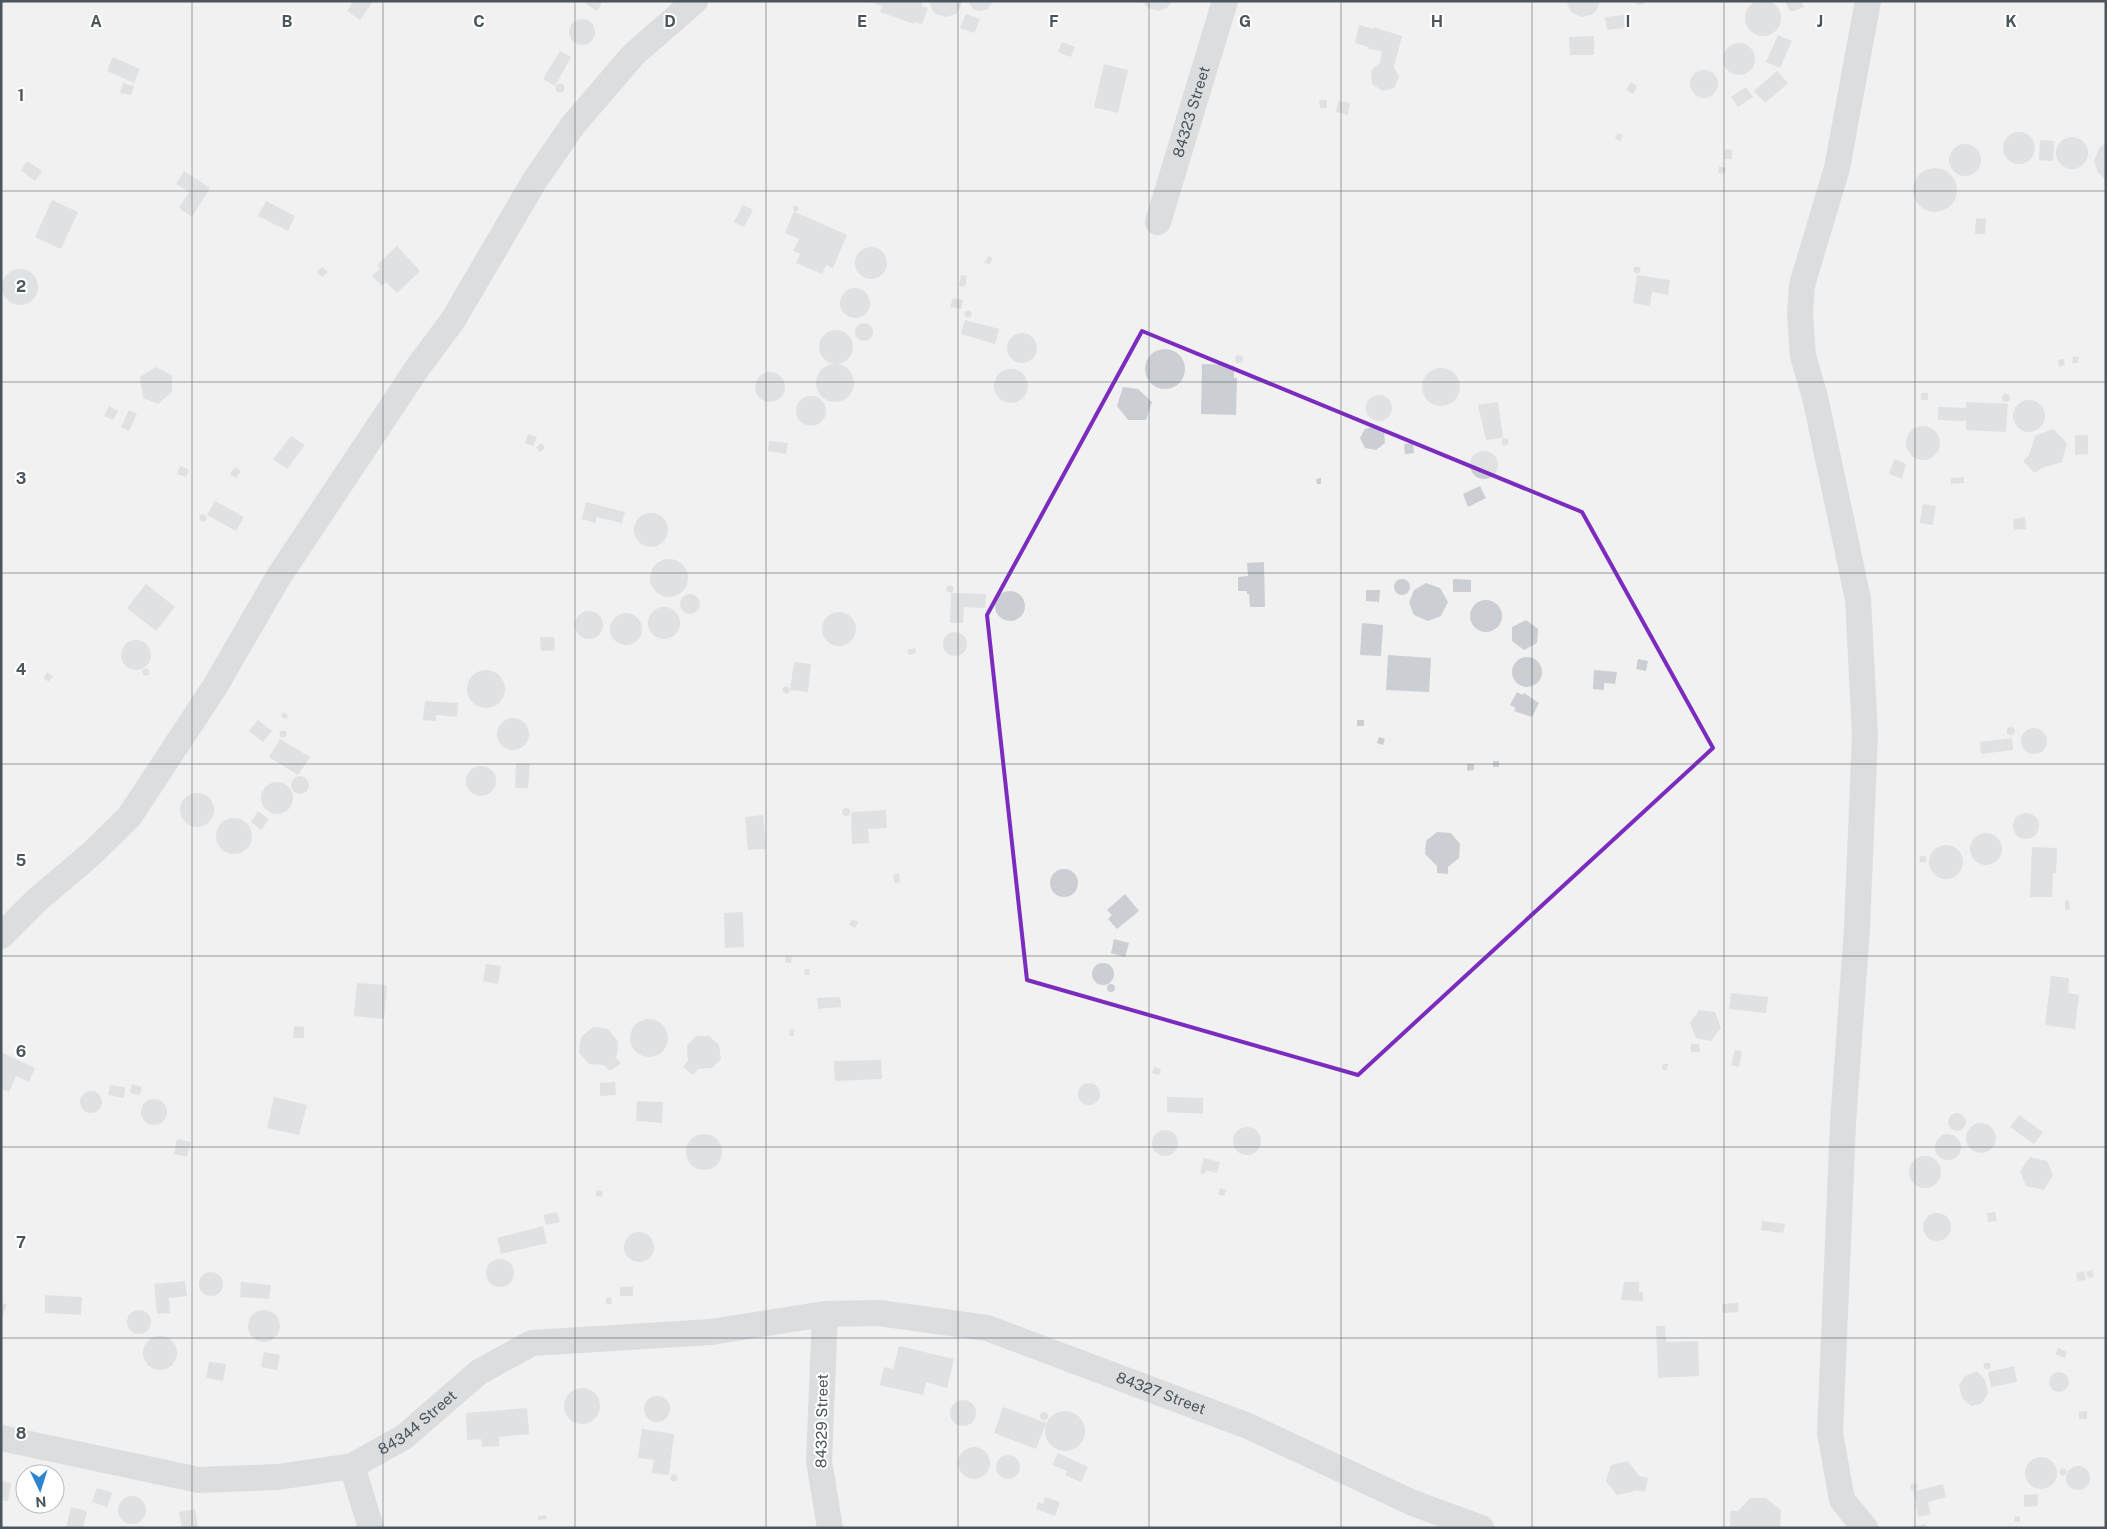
<svg xmlns="http://www.w3.org/2000/svg" width="2107" height="1529" font-family="'Public Sans',sans-serif">
  <rect width="100%" height="100%" fill="#f2f1f1"/>
  <g fill="#cbced2">
    <circle cx="1763" cy="18" r="18"/>
    <polygon points="353,1 373,1 360,20 347,11"/>
    <polygon points="587,1 603,1 597,11 586,4"/>
    <polygon points="868,1 923,1 921,6 928,8 922,24 915,22 914,24 880,12 882,6"/>
    <polygon points="929,1 963,1 957,13 947,17 936,14 932,10"/>
    <polygon points="968,1 993,1 988,9 981,11 973,9"/>
    <polygon points="1142,1 1172,1 1168,7 1159,11 1148,8"/>
    <polygon points="1566,1 1600,1 1596,11 1591,15 1581,17 1571,12"/>
    <polygon points="1629,1 1649,1 1640,5"/>
    <polygon points="1785,1 1801,1 1804,7 1790,12"/>
    <polygon points="966,14 980,19 974,33 960,28"/>
    <polygon points="1624,15 1625,28 1607,30 1605,17"/>
    <circle cx="582" cy="32" r="13"/>
    <polygon points="1359,25 1373,29 1373,27 1402,36 1394,67 1399,77 1394,88 1383,91 1372,84 1371,71 1380,62 1382,51 1368,49 1369,47 1355,43"/>
    <polygon points="1778,35 1792,41 1780,68 1766,62"/>
    <polygon points="1594,36 1594,55 1570,55 1569,37"/>
    <polygon points="1062,42 1075,47 1071,57 1058,52"/>
    <circle cx="1739" cy="59" r="16"/>
    <polygon points="560,51 571,57 555,86 543,79"/>
    <polygon points="113,57 140,69 134,83 107,71"/>
    <polygon points="1104,64 1128,70 1118,113 1094,107"/>
    <circle cx="1704" cy="84" r="14"/>
    <polygon points="1777,71 1788,83 1765,103 1754,91"/>
    <polygon points="1631,82 1637,86 1633,94 1626,90"/>
    <polygon points="123,83 134,86 131,95 120,93"/>
    <circle cx="560" cy="88" r="4.5"/>
    <polygon points="1746,87 1753,97 1738,107 1731,97"/>
    <polygon points="1319,100 1327,100 1327,108 1320,108"/>
    <polygon points="1338,101 1350,103 1348,115 1336,112"/>
    <circle cx="2019" cy="148" r="16"/>
    <polygon points="1617,133 1623,135 1621,141 1615,139"/>
    <circle cx="2072" cy="153" r="16"/>
    <polygon points="2040,140 2054,141 2053,161 2039,160"/>
    <polygon points="2106,143 2106,180 2098,173 2094,161 2099,148"/>
    <circle cx="1965" cy="160" r="16"/>
    <polygon points="1725,149 1732,150 1732,159 1724,159"/>
    <polygon points="27,161 42,171 35,181 21,170"/>
    <polygon points="1719,166 1726,168 1724,174 1718,173"/>
    <circle cx="1935" cy="190" r="22"/>
    <polygon points="184,171 210,188 192,217 179,208 189,192 176,184"/>
    <polygon points="52,200 78,212 61,249 35,237"/>
    <polygon points="266,201 295,216 288,231 258,216"/>
    <polygon points="743,205 753,210 744,227 734,222"/>
    <polygon points="796,205 799,209 795,212 847,235 833,268 826,265 822,274 796,263 800,254 793,251 799,239 785,233 794,211 793,207"/>
    <polygon points="1976,218 1986,219 1985,234 1975,234"/>
    <polygon points="397,246 420,271 397,293 386,282 382,286 372,276 380,269 377,265"/>
    <circle cx="871" cy="263" r="16"/>
    <polygon points="989,256 993,258 989,265 984,262"/>
    <circle cx="1637" cy="270" r="3.5"/>
    <polygon points="322,267 328,272 322,277 317,272"/>
    <circle cx="20" cy="287" r="18"/>
    <polygon points="961,275 967,276 965,287 959,286"/>
    <polygon points="1637,275 1670,280 1668,295 1652,292 1650,306 1633,303"/>
    <circle cx="855" cy="303" r="15"/>
    <polygon points="953,298 963,300 961,309 950,307"/>
    <circle cx="968" cy="314" r="3.5"/>
    <polygon points="965,320 999,329 995,344 961,334"/>
    <circle cx="864" cy="332" r="9"/>
    <circle cx="836" cy="347" r="17"/>
    <circle cx="1022" cy="348" r="15"/>
    <circle cx="1165" cy="369" r="20"/>
    <circle cx="1239" cy="359" r="4"/>
    <polygon points="2073,356 2079,357 2078,363 2072,363"/>
    <polygon points="2064,359 2065,365 2059,367 2058,360"/>
    <circle cx="835" cy="383" r="19"/>
    <polygon points="1202,364 1234,365 1234,378 1237,378 1236,415 1201,414"/>
    <polygon points="156,367 172,375 172,392 158,404 143,398 140,377"/>
    <circle cx="1441" cy="387" r="19"/>
    <circle cx="1011" cy="386" r="17"/>
    <circle cx="770" cy="387" r="15"/>
    <polygon points="1123,387 1138,389 1152,402 1146,420 1128,420 1117,406"/>
    <rect x="1921" y="393" width="7" height="7"/>
    <circle cx="2006" cy="398" r="4"/>
    <circle cx="1379" cy="408" r="13"/>
    <circle cx="811" cy="411" r="15"/>
    <circle cx="2029" cy="416" r="16"/>
    <polygon points="1498,402 1503,438 1486,440 1478,405"/>
    <polygon points="1966,402 2008,404 2006,432 1966,430 1966,421 1938,420 1938,407 1966,408"/>
    <polygon points="109,406 118,411 113,420 104,416"/>
    <polygon points="129,410 137,414 129,431 121,427"/>
    <polygon points="1375,426 1384,431 1385,443 1376,450 1365,448 1360,438 1365,429"/>
    <circle cx="1923" cy="443" r="17"/>
    <polygon points="2053,429 2067,443 2062,462 2042,468 2035,473 2023,461 2029,455 2035,436"/>
    <polygon points="528,434 537,437 533,446 525,443"/>
    <polygon points="2075,435 2088,435 2088,454 2075,455"/>
    <polygon points="291,436 305,445 287,469 273,459"/>
    <circle cx="1505" cy="442" r="3.5"/>
    <polygon points="769,441 788,443 786,454 768,451"/>
    <polygon points="542,443 545,448 540,452 536,447"/>
    <polygon points="1413,443 1414,453 1405,454 1404,444"/>
    <circle cx="1484" cy="465" r="14"/>
    <polygon points="1894,459 1906,464 1902,479 1889,474"/>
    <polygon points="180,466 189,470 186,477 177,474"/>
    <polygon points="235,467 241,471 236,478 230,474"/>
    <polygon points="1964,477 1964,483 1951,484 1951,478"/>
    <polygon points="1321,478 1321,484 1317,484 1316,479"/>
    <polygon points="1480,486 1486,498 1468,507 1463,494"/>
    <polygon points="215,501 244,517 236,531 207,515"/>
    <polygon points="586,502 625,512 622,523 597,517 595,523 582,519"/>
    <polygon points="1923,504 1936,506 1933,525 1920,523"/>
    <circle cx="651" cy="530" r="17"/>
    <circle cx="203" cy="518" r="3.5"/>
    <polygon points="2025,517 2026,529 2014,530 2013,519"/>
    <circle cx="669" cy="578" r="19"/>
    <polygon points="1264,562 1265,607 1250,607 1249,594 1247,594 1247,591 1238,591 1238,577 1248,576 1247,563"/>
    <circle cx="1402" cy="587" r="8"/>
    <polygon points="1453,579 1471,580 1471,592 1453,592"/>
    <polygon points="1426,583 1440,588 1448,602 1441,616 1428,621 1414,615 1409,603 1414,590"/>
    <polygon points="146,584 175,607 156,631 127,608"/>
    <circle cx="950" cy="589" r="3.5"/>
    <polygon points="1366,590 1380,590 1379,602 1366,601"/>
    <circle cx="1010" cy="606" r="15"/>
    <polygon points="951,593 986,594 985,608 964,607 963,623 950,623"/>
    <circle cx="690" cy="604" r="10"/>
    <circle cx="1486" cy="616" r="16"/>
    <circle cx="664" cy="623" r="16"/>
    <circle cx="589" cy="625" r="14"/>
    <circle cx="839" cy="629" r="17"/>
    <circle cx="626" cy="629" r="16"/>
    <polygon points="1526,620 1538,629 1537,643 1524,650 1512,641 1512,627"/>
    <polygon points="1362,623 1383,625 1381,656 1360,655"/>
    <circle cx="955" cy="644" r="12"/>
    <polygon points="540,637 554,637 555,650 541,651"/>
    <circle cx="136" cy="655" r="15"/>
    <polygon points="915,648 916,653 909,655 907,650"/>
    <polygon points="1388,655 1431,658 1429,692 1386,690"/>
    <circle cx="1527" cy="672" r="15"/>
    <polygon points="1638,659 1648,661 1646,671 1636,669"/>
    <polygon points="794,662 811,664 808,692 790,690"/>
    <circle cx="146" cy="672" r="3.5"/>
    <circle cx="486" cy="689" r="19"/>
    <polygon points="1594,670 1617,672 1615,684 1604,683 1604,690 1593,689"/>
    <polygon points="47,672 53,676 49,682 43,678"/>
    <circle cx="786" cy="690" r="3.5"/>
    <polygon points="1517,692 1522,695 1524,693 1539,703 1532,717 1514,711 1516,708 1510,705"/>
    <polygon points="425,701 458,703 457,717 436,715 436,721 423,720"/>
    <polygon points="283,712 288,715 287,719 281,717"/>
    <circle cx="513" cy="734" r="16"/>
    <polygon points="258,720 272,731 263,742 249,731"/>
    <rect x="1357" y="720" width="7" height="6"/>
    <circle cx="2011" cy="731" r="4"/>
    <circle cx="2034" cy="741" r="13"/>
    <circle cx="283" cy="734" r="3.5"/>
    <polygon points="1379,737 1385,739 1383,745 1377,743"/>
    <polygon points="2012,738 2013,750 1981,754 1980,742"/>
    <polygon points="280,739 310,757 298,775 269,757"/>
    <rect x="1493" y="761" width="6" height="6"/>
    <polygon points="516,763 530,764 528,788 515,788"/>
    <polygon points="1467,764 1474,764 1474,770 1467,771"/>
    <circle cx="481" cy="781" r="15"/>
    <circle cx="300" cy="785" r="9"/>
    <circle cx="277" cy="798" r="16"/>
    <circle cx="197" cy="810" r="17"/>
    <circle cx="846" cy="812" r="4"/>
    <polygon points="886,810 887,828 868,829 869,843 852,844 851,812"/>
    <polygon points="258,811 269,819 261,830 251,822"/>
    <circle cx="2026" cy="826" r="13"/>
    <polygon points="763,815 766,849 748,850 745,817"/>
    <circle cx="234" cy="836" r="18"/>
    <polygon points="1437,832 1451,833 1460,844 1459,858 1448,867 1448,874 1437,873 1437,866 1425,854 1426,841"/>
    <circle cx="1986" cy="849" r="16"/>
    <circle cx="1946" cy="862" r="17"/>
    <polygon points="2032,847 2057,848 2056,873 2053,873 2052,897 2030,897"/>
    <circle cx="1923" cy="859" r="3.5"/>
    <circle cx="1064" cy="883" r="14"/>
    <polygon points="899,873 900,882 895,883 893,875"/>
    <polygon points="1125,894 1139,911 1117,929 1108,919 1112,915 1107,910"/>
    <polygon points="2069,900 2070,910 2065,910 2065,901"/>
    <polygon points="743,912 744,947 725,948 724,913"/>
    <polygon points="852,919 858,922 855,928 849,925"/>
    <polygon points="1114,939 1129,943 1125,957 1111,953"/>
    <polygon points="786,956 792,957 791,963 785,962"/>
    <circle cx="1103" cy="974" r="11"/>
    <polygon points="486,964 501,966 498,984 483,981"/>
    <polygon points="809,969 810,975 805,975 804,970"/>
    <polygon points="2051,976 2069,978 2068,993 2079,995 2075,1029 2045,1025"/>
    <polygon points="357,983 387,985 384,1019 354,1016"/>
    <circle cx="1111" cy="988" r="4"/>
    <polygon points="1731,993 1768,997 1766,1013 1729,1009"/>
    <polygon points="840,997 841,1007 818,1009 817,998"/>
    <polygon points="1699,1010 1715,1012 1721,1028 1711,1041 1696,1038 1690,1023"/>
    <circle cx="649" cy="1038" r="19"/>
    <polygon points="294,1026 304,1027 304,1038 293,1038"/>
    <polygon points="593,1027 608,1029 618,1041 617,1055 615,1057 621,1063 610,1071 604,1065 589,1064 579,1053 581,1037"/>
    <polygon points="794,1029 794,1036 790,1036 789,1030"/>
    <polygon points="696,1036 709,1036 719,1045 721,1059 712,1068 698,1069 693,1075 683,1067 688,1061 687,1046"/>
    <polygon points="1691,1044 1699,1044 1700,1052 1691,1052"/>
    <polygon points="1735,1050 1742,1051 1739,1067 1731,1065"/>
    <polygon points="1,1052 35,1068 29,1082 16,1076 9,1092 1,1089"/>
    <polygon points="881,1060 882,1079 835,1081 834,1061"/>
    <polygon points="1663,1064 1668,1064 1667,1070 1662,1070"/>
    <polygon points="1154,1067 1161,1069 1159,1075 1152,1073"/>
    <polygon points="615,1082 616,1095 600,1096 600,1083"/>
    <circle cx="1089" cy="1094" r="11"/>
    <polygon points="132,1084 142,1087 140,1095 130,1093"/>
    <polygon points="110,1085 125,1087 124,1098 108,1095"/>
    <circle cx="91" cy="1102" r="11"/>
    <polygon points="274,1097 307,1105 299,1135 267,1128"/>
    <polygon points="1167,1097 1203,1098 1203,1114 1167,1112"/>
    <circle cx="154" cy="1112" r="13"/>
    <polygon points="637,1101 663,1102 662,1123 636,1121"/>
    <circle cx="1957" cy="1122" r="9"/>
    <polygon points="2019,1115 2043,1132 2034,1144 2010,1127"/>
    <circle cx="1981" cy="1138" r="15"/>
    <circle cx="1247" cy="1141" r="14"/>
    <circle cx="1165" cy="1143" r="13"/>
    <circle cx="1948" cy="1147" r="13"/>
    <circle cx="704" cy="1152" r="18"/>
    <polygon points="177,1139 191,1142 187,1157 174,1154"/>
    <circle cx="1925" cy="1172" r="16"/>
    <polygon points="2030,1157 2047,1161 2053,1175 2044,1190 2026,1186 2020,1171"/>
    <polygon points="1204,1158 1220,1162 1217,1173 1206,1170 1205,1174 1200,1173"/>
    <polygon points="1220,1188 1226,1190 1224,1196 1218,1195"/>
    <polygon points="597,1190 603,1191 602,1197 595,1196"/>
    <polygon points="557,1212 560,1222 546,1225 543,1215"/>
    <polygon points="1995,1212 1997,1221 1988,1222 1987,1213"/>
    <circle cx="1937" cy="1227" r="14"/>
    <polygon points="1762,1221 1785,1224 1783,1233 1761,1230"/>
    <polygon points="543,1226 547,1243 501,1254 497,1238"/>
    <circle cx="639" cy="1247" r="15"/>
    <circle cx="500" cy="1273" r="14"/>
    <polygon points="2092,1270 2094,1277 2088,1278 2086,1272"/>
    <polygon points="2084,1271 2086,1280 2078,1281 2076,1273"/>
    <circle cx="211" cy="1284" r="12"/>
    <polygon points="185,1281 187,1296 169,1298 170,1313 157,1314 154,1284"/>
    <polygon points="241,1282 271,1285 269,1299 240,1297"/>
    <polygon points="1624,1282 1639,1282 1639,1292 1643,1292 1643,1301 1621,1300"/>
    <polygon points="633,1286 633,1296 620,1296 620,1287"/>
    <polygon points="45,1295 82,1297 81,1315 45,1313"/>
    <polygon points="611,1297 612,1304 606,1304 606,1298"/>
    <polygon points="1,1303 7,1305 1,1319"/>
    <polygon points="1738,1303 1738,1312 1723,1313 1722,1304"/>
    <circle cx="264" cy="1326" r="16"/>
    <circle cx="139" cy="1322" r="12"/>
    <polygon points="1656,1326 1665,1326 1666,1342 1698,1341 1699,1376 1658,1378"/>
    <circle cx="160" cy="1353" r="17"/>
    <polygon points="899,1346 954,1359 947,1388 926,1382 923,1395 880,1385 884,1367 893,1369"/>
    <polygon points="2058,1348 2067,1352 2065,1358 2055,1354"/>
    <polygon points="264,1352 280,1355 277,1370 261,1367"/>
    <polygon points="209,1362 226,1364 223,1381 206,1378"/>
    <circle cx="1987" cy="1366" r="3.5"/>
    <polygon points="2014,1366 2017,1382 1991,1387 1988,1372"/>
    <polygon points="1977,1371 1985,1380 1988,1394 1981,1404 1971,1406 1962,1398 1959,1385 1965,1376"/>
    <circle cx="2059" cy="1382" r="10"/>
    <circle cx="582" cy="1406" r="18"/>
    <circle cx="657" cy="1409" r="13"/>
    <circle cx="963" cy="1413" r="13"/>
    <polygon points="1003,1407 1046,1423 1036,1449 994,1433"/>
    <polygon points="527,1408 529,1434 499,1437 499,1446 482,1447 481,1439 467,1440 466,1413"/>
    <polygon points="2087,1411 2087,1419 2079,1419 2079,1412"/>
    <circle cx="1065" cy="1431" r="20"/>
    <circle cx="1044" cy="1416" r="4"/>
    <polygon points="642,1429 674,1434 669,1475 652,1473 654,1460 638,1458"/>
    <circle cx="974" cy="1463" r="16"/>
    <polygon points="1058,1453 1088,1467 1081,1482 1065,1475 1067,1471 1052,1465"/>
    <circle cx="1008" cy="1467" r="12"/>
    <circle cx="2041" cy="1473" r="16"/>
    <polygon points="1628,1461 1639,1476 1648,1478 1645,1492 1635,1490 1635,1491 1617,1495 1606,1481 1611,1465"/>
    <circle cx="2078" cy="1478" r="12"/>
    <circle cx="2063" cy="1472" r="3.5"/>
    <circle cx="674" cy="1478" r="3.5"/>
    <polygon points="1,1481 11,1483 8,1501 1,1500"/>
    <polygon points="1914,1483 1918,1485 1916,1491 1943,1484 1946,1497 1928,1502 1931,1514 1918,1517 1914,1491 1910,1488 1911,1485"/>
    <polygon points="97,1488 112,1493 107,1507 92,1502"/>
    <polygon points="2038,1494 2038,1506 2024,1507 2024,1495"/>
    <circle cx="132" cy="1510" r="14"/>
    <polygon points="1045,1497 1060,1502 1055,1516 1036,1509 1038,1502 1043,1504"/>
    <polygon points="1750,1498 1766,1498 1781,1510 1780,1528 1730,1528 1730,1511 1738,1511"/>
    <polygon points="71,1507 87,1511 83,1528 66,1528"/>
    <polygon points="195,1509 198,1528 182,1528 179,1512"/>
    <polygon points="546,1515 547,1519 538,1520 538,1516"/>
    <polygon points="2015,1516 2020,1517 2020,1522 2014,1522"/>
    <polygon points="1925,1524 1927,1528 1911,1528 1911,1527"/>
  </g>
  <g fill="none" stroke-linecap="round" stroke-linejoin="round">
    <g stroke="#bec6cb" stroke-width="26">
      <path id="s1" d="M 1158,222 L 1225,1"/>
      <polyline points="1,936 37,900 90,855 129,817 214,688 279,576 418,367 453,320 535,180 573,125 634,54 695,1"/>
      <polyline points="825,1314 819,1461 830,1528"/>
      <path id="s2" d="M 1,1438 L 199,1480 L 278,1477 L 352,1466 L 404,1437 L 479,1372 L 532,1343 L 711,1332 L 825,1314 L 879,1313 L 987,1328 L 1248,1426 L 1413,1503 L 1481,1528"/>
      <polyline points="352,1466 371,1528"/>
      <polyline points="1865,1528 1842,1500 1830,1433 1843,1123 1857,928 1865,735 1858,599 1815,397 1803,356 1800,313 1802,285 1837,168 1868,1"/>
    </g>
  </g>
  <path d="M0 0H2107V1529H0ZM 1142,331 L 1582,512 L 1713,748 L 1358,1075 L 1027,980 L 987,615 Z" fill="#f2f1f1" fill-opacity=".55" fill-rule="evenodd"/>
  <path fill="none" stroke="#7b2cbf" stroke-width="4" stroke-linejoin="round" d="M 1142,331 L 1582,512 L 1713,748 L 1358,1075 L 1027,980 L 987,615 Z"/>
  <path fill="none" stroke="#4a555c" stroke-width="1" stroke-opacity="0.55" d="M 192,1 L 192,1528M 383,1 L 383,1528M 575,1 L 575,1528M 766,1 L 766,1528M 958,1 L 958,1528M 1149,1 L 1149,1528M 1341,1 L 1341,1528M 1532,1 L 1532,1528M 1724,1 L 1724,1528M 1915,1 L 1915,1528M 1,191 L 2106,191M 1,382 L 2106,382M 1,573 L 2106,573M 1,764 L 2106,764M 1,956 L 2106,956M 1,1147 L 2106,1147M 1,1338 L 2106,1338"/>
  <g text-anchor="middle" stroke-width="4" stroke-linejoin="round" paint-order="stroke">
    <g font-size="15" fill="#4a555c" stroke="#fff">
      <text dy="5" stroke="none"><textPath href="#s1" startOffset="115">84323 Street</textPath></text>
      <text dy="5" stroke="none"><textPath href="#s2" startOffset="1219">84327 Street</textPath></text>
      <text dy="5" stroke="none"><textPath href="#s2" startOffset="435">84344 Street</textPath></text>
      <text transform="translate(822 1421) rotate(-89)" y="5">84329 Street</text>
    </g>
  </g>
  <g font-size="16" text-anchor="middle" font-weight="bold" fill="#4a555c" stroke="#fff" stroke-width="4" stroke-linejoin="round" paint-order="stroke">
    <text x="96" y="27">A</text>
    <text x="287" y="27">B</text>
    <text x="479" y="27">C</text>
    <text x="670" y="27">D</text>
    <text x="862" y="27">E</text>
    <text x="1054" y="27">F</text>
    <text x="1245" y="27">G</text>
    <text x="1437" y="27">H</text>
    <text x="1628" y="27">I</text>
    <text x="1820" y="27">J</text>
    <text x="2011" y="27">K</text>
    <text x="21" y="101">1</text>
    <text x="21" y="292">2</text>
    <text x="21" y="484">3</text>
    <text x="21" y="675">4</text>
    <text x="21" y="866">5</text>
    <text x="21" y="1057">6</text>
    <text x="21" y="1248">7</text>
    <text x="21" y="1439">8</text>
  </g>
  <rect width="2107" height="1529" fill="none" stroke="#4a555c" stroke-width="5"/>
  <g transform="translate(40 1489) rotate(176)"><circle r="24" fill="#ffffff" stroke="#b7bbbe"/>
  <path d="M0-4L9 19L0 12L-9 19Z" fill="#2d84d0"/>
  <text y="-8" font-size="14" font-weight="bold" text-anchor="middle" fill="#4a555c">N</text>
  </g>
</svg>
